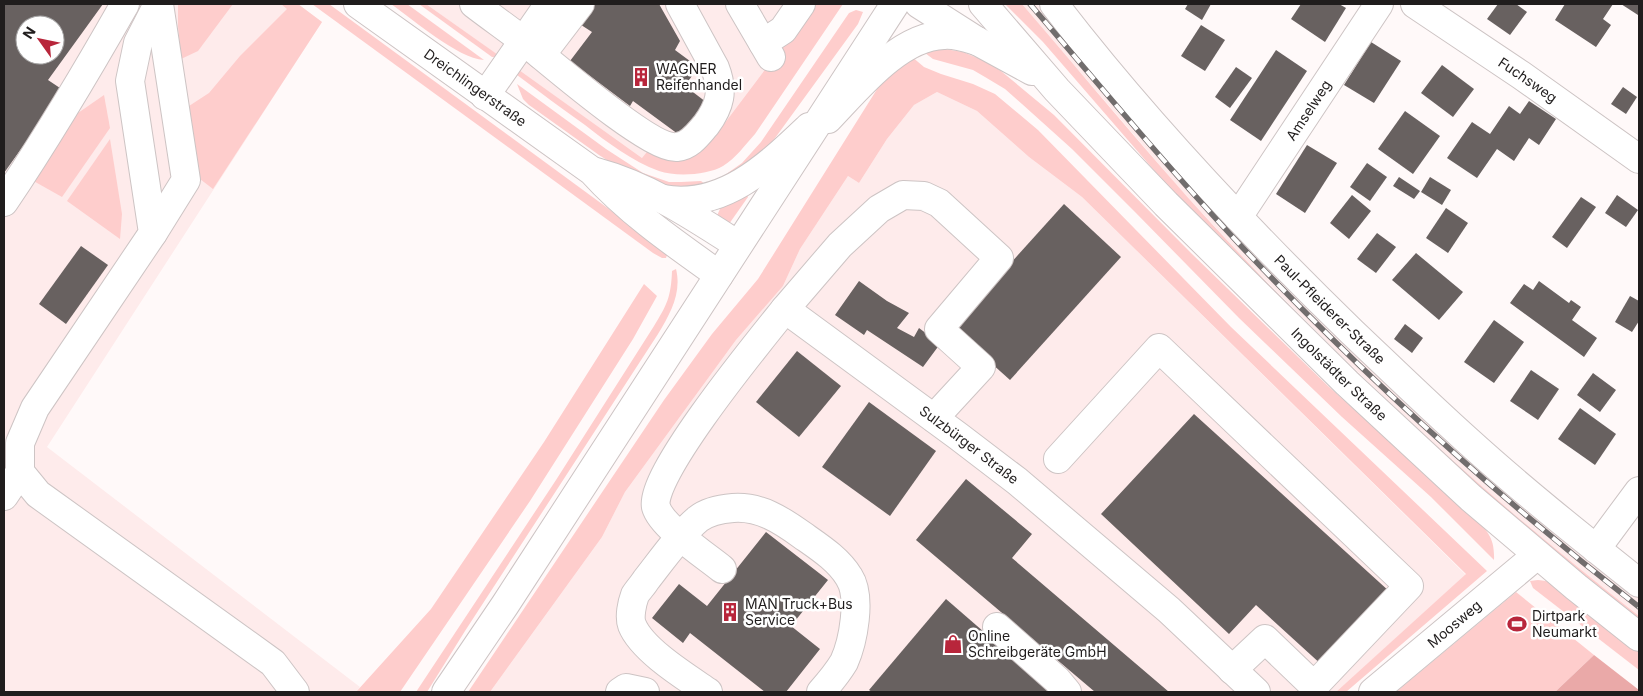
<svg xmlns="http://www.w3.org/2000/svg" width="1643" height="696" font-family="Inter,sans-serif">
  <rect width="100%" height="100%" fill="#fff9f9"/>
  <g fill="#feebeb" fill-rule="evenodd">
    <path d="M 4,4 L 298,4 L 322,22 L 47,447 L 360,687 L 356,692 L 4,692 ZM 25,25 L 55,25 L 55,55 L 25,55 Z"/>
    <polygon points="426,4 807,4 776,55 718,132 642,158"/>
    <polygon points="1022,4 1037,4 1220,213 1529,508 1639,598 1639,616 1555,550 1441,451 1337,352 1240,254 1181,190"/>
    <polygon points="937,92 977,111 1029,157 1082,197 1466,575 1336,692 490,692 602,537 625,492 736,340 783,286 800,249 848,176 859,183 887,139 914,105"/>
  </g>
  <g fill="#fecdcc">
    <polygon points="178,4 233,4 198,51 181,59 178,26"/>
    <polygon points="281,4 298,4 322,22 213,189 200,179 189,106 209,93 240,56 287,9"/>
    <polygon points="312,4 329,4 643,234 666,253 667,255 666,258 662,258 653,253"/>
    <path d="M 391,4 L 407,4 L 484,60 C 457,58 414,20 391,4 Z"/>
    <polygon points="419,4 426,4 501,57 492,57"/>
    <path d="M 807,4 L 843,4 L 755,134 C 745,145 736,158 723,166 C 708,175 676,177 659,171 C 632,161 608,143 585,125 C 562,109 540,92 517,75 L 519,70 L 642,158 L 651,147 L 718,132 L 776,55 Z"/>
    <path d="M 1005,4 L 1022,4 C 1085,77 1146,152 1211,223 C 1343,366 1485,496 1639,616 L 1639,624 L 1438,455 L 1204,228 L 1043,42 Z"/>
    <polygon points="856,10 863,12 858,24 770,145 757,160 722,177 742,163 761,142 849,13"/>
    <path d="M 945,49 L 963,52 L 985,61 L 1001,71 L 1054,115 L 1191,253 L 1328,386 L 1473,516 C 1487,531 1495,537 1494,560 L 1431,497 L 1342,417 L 1239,318 L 1136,213 L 1072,149 L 1022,104 L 1005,89 L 985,77 L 973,70 L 933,59 L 925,53 L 932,50 Z"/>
    <polygon points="911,56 924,67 941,74 973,84 995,94 1038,130 1231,327 1487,571 1346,692 1336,692 1466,574 1082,197 1029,157 977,111 937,92 914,105 887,139 859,183 848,176 800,249 783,286 736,340 625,492 602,537 490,692 468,692 664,400 712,334 758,279 879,86"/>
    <polygon points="517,84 606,149 643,173 669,182 681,182 701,181 706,185 684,192 630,175 599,155 529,105 523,99"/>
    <polygon points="104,95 110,128 62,197 30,179 78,113"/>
    <polygon points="110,139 122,214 120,239 67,201"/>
    <polygon points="747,194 748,197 729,224 716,218 723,202"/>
    <path d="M 676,269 C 682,293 670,314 658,334 L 465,631 L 427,692 L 416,692 L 556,480 L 654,326 C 667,305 671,297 672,271 Z"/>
    <polygon points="644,284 657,296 633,339 530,501 400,692 356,692 431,609 544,442"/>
    <polygon points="1538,580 1546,581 1557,588 1639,651 1639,670 1533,588 1530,581"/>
    <polygon points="1516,592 1594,655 1555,692 1396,692"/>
  </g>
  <polygon fill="#eaa9a8" points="1594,655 1639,690 1639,692 1555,692"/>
  <g fill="#686160" fill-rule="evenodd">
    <path d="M 4,4 L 103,4 L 48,80 L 63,90 L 4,173 ZM 25,25 L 55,25 L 55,55 L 25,55 Z"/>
    <polygon points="588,4 649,4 651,5 652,4 659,4 680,41 675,50 698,67 685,86 706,102 682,137 633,101 630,106 570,61 592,32 575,21"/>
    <polygon points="1188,4 1211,4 1202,20 1185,9"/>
    <polygon points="1301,4 1339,4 1346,8 1325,42 1291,19"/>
    <polygon points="1498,4 1516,4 1527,12 1510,35 1487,19"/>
    <polygon points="1565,4 1613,4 1603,19 1611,25 1596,47 1555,20"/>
    <polygon points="1621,4 1639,4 1639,14 1638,15"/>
    <polygon points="1201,25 1225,40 1205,71 1181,56"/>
    <polygon points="1371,42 1401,61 1374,103 1344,85"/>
    <polygon points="1276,50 1307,71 1261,141 1230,120"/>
    <polygon points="1442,65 1474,89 1453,117 1421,93"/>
    <polygon points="1236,67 1252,78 1230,108 1215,97"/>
    <polygon points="1623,87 1637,97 1626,114 1611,104"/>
    <polygon points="1529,101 1556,119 1539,145 1529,138 1514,161 1497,149 1477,178 1447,158 1472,122 1490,134 1509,106 1520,114"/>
    <polygon points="1405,111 1440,136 1413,174 1378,149"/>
    <polygon points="1307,145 1337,163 1305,213 1276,194"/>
    <polygon points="1367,163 1387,177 1370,201 1350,187"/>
    <polygon points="1399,177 1420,191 1414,199 1393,186"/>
    <polygon points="1430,177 1451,190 1442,205 1421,192"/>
    <polygon points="1352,195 1371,211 1349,239 1330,223"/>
    <polygon points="1617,195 1638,210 1626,227 1605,213"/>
    <polygon points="1581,197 1596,207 1567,248 1552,237"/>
    <polygon points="1064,204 1121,257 1010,380 952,328"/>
    <polygon points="1446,208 1468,223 1448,253 1426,238"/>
    <polygon points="1377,233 1396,247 1376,273 1357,259"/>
    <polygon points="81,246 108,265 66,324 39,304"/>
    <polygon points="1416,253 1463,292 1439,320 1392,280"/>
    <polygon points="859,281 887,301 909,313 897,328 914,337 919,328 940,344 923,367 867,330 864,335 835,315"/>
    <polygon points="1539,281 1569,303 1571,300 1581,307 1572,320 1597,338 1584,357 1510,303 1524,284 1533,290"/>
    <polygon points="1630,296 1639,301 1639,321 1632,332 1615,322"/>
    <polygon points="1494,320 1524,342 1494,383 1464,362"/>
    <polygon points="1405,324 1423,338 1412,353 1394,339"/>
    <polygon points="797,351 841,386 799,437 756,402"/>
    <polygon points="1531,370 1559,389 1538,420 1510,401"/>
    <polygon points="1593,373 1616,390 1600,412 1577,395"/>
    <polygon points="869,402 936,451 890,516 822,467"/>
    <polygon points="1580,408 1616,434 1595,465 1558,439"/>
    <polygon points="1194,414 1390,592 1323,666 1256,605 1229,634 1101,514"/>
    <polygon points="966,479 1032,534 1012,558 1169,692 1095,692 916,540"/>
    <polygon points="766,532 828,580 791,626 820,649 786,692 765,692 690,633 683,643 652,618 679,584 707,606"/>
    <polygon points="946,599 1053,692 872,692 869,690"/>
  </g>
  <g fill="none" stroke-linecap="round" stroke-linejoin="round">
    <g stroke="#cdc4c4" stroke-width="30">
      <g id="minor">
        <polyline points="158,4 138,43 130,81 153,233 35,408 20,443 20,472 38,494 273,663 295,692"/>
        <path id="s1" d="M 358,4 L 592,171 C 629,212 674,243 719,275"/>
        <path d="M 474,4 C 491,17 508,29 525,42 C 550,62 651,150 677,147 C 690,146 698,134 706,125 C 720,106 724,91 715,68 L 680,4"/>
        <polyline points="740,4 771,57"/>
        <polyline points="919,4 977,41 1032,71"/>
        <path id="s2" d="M 983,4 L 1057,90 L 1166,204 L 1347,383 L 1471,498 L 1576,587 L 1639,637"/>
        <path id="s3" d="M 1054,4 C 1143,120 1247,230 1352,332 C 1390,368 1428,405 1467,440 C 1522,490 1580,536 1639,583"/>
        <path id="s4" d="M 1415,4 L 1521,75 L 1639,159"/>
        <polyline points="763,43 783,30 801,4"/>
        <polyline points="541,55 580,4"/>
        <polyline points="485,96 549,4"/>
        <path d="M 828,119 C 857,89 899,36 944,35 C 955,34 967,38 977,41"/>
        <path d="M 596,172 C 648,186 693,216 738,245"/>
        <path d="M 663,199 C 723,210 769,165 809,127"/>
        <path d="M 4,202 C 47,138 87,71 125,4"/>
        <path id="s5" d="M 1238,217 L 1379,4"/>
        <polyline points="153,233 186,180 159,4"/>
        <polyline points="785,309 840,245 879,209 903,195 924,196 939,203 999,258 939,329 981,367 934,418"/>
        <polyline points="1058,459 1159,348 1409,586 1314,686 1265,639 1232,670"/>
        <polyline points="4,496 20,472"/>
        <polyline points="1596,549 1639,491"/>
        <path id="s6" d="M 722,569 C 706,556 661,526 656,507 C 648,476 761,339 785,309 L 958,436 L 1017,481 L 1169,610 L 1256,692"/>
        <polyline points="997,627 1057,680 1067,692"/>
        <polyline points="620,692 626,688 645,692"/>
        <path d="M 708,692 C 686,677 642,650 632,625 C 629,617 632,603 635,595 C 638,590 643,585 646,580 C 661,561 679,535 698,519 C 707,512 721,509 733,508 C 760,506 781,520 802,535 C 819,547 838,559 849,577 C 862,597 853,642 844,662 C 838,672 829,683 821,692"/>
        <path id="s7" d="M 1373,692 L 1537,555"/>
      </g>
    </g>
    <g stroke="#cdc4c4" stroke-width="30">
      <polyline id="major" points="446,692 505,605 895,4"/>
    </g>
    <use href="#minor" stroke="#fff" stroke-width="28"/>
    <use href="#major" stroke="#fff" stroke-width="28"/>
    <g stroke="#716d6d" stroke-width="5.5">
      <path id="rail" d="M 1030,4 C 1100,86 1169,169 1243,248 C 1365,377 1499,498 1639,607"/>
    </g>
    <use href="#rail" stroke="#fff" stroke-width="4" stroke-dasharray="11" stroke-linecap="butt"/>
  </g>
  <defs>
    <g id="building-bare" transform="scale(1.5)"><path d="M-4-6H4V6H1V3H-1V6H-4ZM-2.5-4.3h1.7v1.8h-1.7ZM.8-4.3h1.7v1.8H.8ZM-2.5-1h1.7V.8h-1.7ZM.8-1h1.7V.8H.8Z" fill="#b8263b" stroke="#fff" stroke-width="2.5" paint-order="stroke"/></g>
    <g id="stadium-bare" transform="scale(1.5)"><path d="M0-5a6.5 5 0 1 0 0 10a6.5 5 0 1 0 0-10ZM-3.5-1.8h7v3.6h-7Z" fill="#b8263b" stroke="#fff" stroke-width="2.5" paint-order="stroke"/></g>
    <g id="shop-bare" transform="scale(1.5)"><path d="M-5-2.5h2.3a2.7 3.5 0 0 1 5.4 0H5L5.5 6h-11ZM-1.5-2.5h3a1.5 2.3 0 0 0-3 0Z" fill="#b8263b" stroke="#fff" stroke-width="2.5" paint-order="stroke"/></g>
  </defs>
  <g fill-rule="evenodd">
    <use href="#building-bare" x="641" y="77"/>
    <use href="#building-bare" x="730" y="612"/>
    <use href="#stadium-bare" x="1517" y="624"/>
    <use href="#shop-bare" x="953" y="644"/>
  </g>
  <g text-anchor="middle" stroke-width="5" stroke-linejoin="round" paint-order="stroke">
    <g font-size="14" fill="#201d1d" stroke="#fff" text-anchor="start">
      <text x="656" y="74">WAGNER<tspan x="656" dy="16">Reifenhandel</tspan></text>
      <text x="745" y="609">MAN Truck+Bus<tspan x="745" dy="16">Service</tspan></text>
      <text x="1532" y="621">Dirtpark<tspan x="1532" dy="16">Neumarkt</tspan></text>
      <text x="968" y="641">Online<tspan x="968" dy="16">Schreibgeräte GmbH</tspan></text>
    </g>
    <g font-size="14" fill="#201d1d" stroke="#fff">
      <text dy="5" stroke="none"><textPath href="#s4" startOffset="136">Fuchsweg</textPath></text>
      <text dy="5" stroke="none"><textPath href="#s1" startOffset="144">Dreichlingerstraße</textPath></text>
      <text dy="5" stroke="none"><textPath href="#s5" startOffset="128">Amselweg</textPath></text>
      <text dy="5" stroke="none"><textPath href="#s3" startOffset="412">Paul-Pfleiderer-Straße</textPath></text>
      <text dy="5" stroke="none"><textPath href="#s2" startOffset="514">Ingolstädter Straße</textPath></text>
      <text dy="5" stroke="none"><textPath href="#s6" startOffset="559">Sulzbürger Straße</textPath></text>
      <text dy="5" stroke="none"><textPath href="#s7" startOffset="106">Moosweg</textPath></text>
    </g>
  </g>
  <rect width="1643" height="696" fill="none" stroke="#201d1d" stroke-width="10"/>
  <g transform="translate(40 40) rotate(303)"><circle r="24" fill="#ffffff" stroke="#a6a5a5"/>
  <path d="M0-4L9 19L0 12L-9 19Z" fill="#b8263b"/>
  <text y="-8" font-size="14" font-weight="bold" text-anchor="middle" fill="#201d1d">N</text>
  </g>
</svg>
